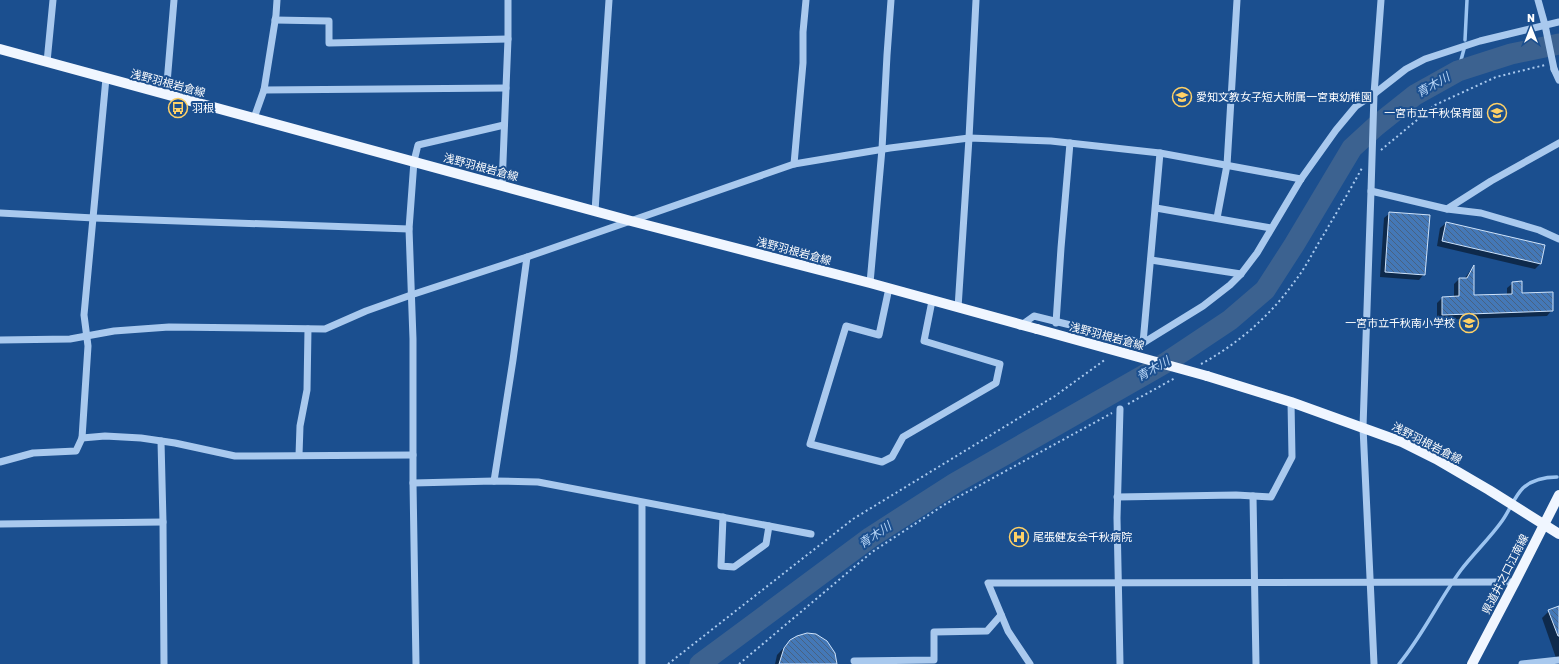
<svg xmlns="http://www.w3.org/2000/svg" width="1559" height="664" font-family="Rubik,'Noto Sans JP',sans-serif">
  <defs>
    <pattern id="building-back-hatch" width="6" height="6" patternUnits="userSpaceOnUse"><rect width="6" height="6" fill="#4478b7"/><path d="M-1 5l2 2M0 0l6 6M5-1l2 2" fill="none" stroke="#486282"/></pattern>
  </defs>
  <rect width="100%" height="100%" fill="#1b4f8f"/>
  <g fill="#0007">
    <polygon points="1390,213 1424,274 1419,280 1380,277 1384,218"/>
    <polygon points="1446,223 1544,246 1540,264 1535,269 1437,246 1440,228"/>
    <polygon points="1473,267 1473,297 1507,295 1507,288 1513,283 1522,294 1552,310 1547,316 1437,320 1437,303 1442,298 1454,297 1454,284 1459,279 1464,279"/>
    <polygon points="1559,607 1559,657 1556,658 1542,618 1549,611"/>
    <polygon points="790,641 836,664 775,664 777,655"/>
  </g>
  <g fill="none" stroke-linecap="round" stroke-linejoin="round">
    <g stroke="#9cc4f0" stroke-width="3.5">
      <polyline points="1465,40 1467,0"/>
      <polyline points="1458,71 1464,49"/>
      <path d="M 1399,664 C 1423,635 1439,600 1461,570 C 1474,553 1490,538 1502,521 C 1510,510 1514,497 1523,488 C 1532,480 1546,477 1557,477"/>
    </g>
    <polyline stroke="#3c6290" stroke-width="21" points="700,664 871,537 955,483 1167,362 1230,320 1265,290 1294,245 1352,148 1376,126 1415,95 1458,71 1511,54 1559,44"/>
  </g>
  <g fill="url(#building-back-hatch)" stroke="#cfe3fa">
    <polygon points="1389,212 1430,215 1425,275 1385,272"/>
    <polygon points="1446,222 1545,245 1541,264 1442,241"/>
    <polygon points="1474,265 1474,295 1512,294 1512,282 1522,281 1522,293 1553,292 1553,311 1442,315 1442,297 1459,296 1459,278 1467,278"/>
    <polygon points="1559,606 1559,636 1558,636 1548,610"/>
    <polygon points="807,633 816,634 827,641 835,653 837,664 779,664 784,648 790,640 797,636"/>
  </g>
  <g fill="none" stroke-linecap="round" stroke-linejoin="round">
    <g stroke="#a9c9ee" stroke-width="2" stroke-dasharray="2 3" stroke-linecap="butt">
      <polyline points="1381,150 1435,105 1496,77 1545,65"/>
      <path d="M 1201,364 C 1238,344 1271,315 1295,281 C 1306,267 1314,250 1324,234 C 1337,212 1350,190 1362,168"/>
      <polyline points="1128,404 1175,378"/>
      <polyline points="668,664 853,519 1055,396 1106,359"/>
      <polyline points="739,664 872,552 947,503 1112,413"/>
    </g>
    <g stroke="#a9c9ee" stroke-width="7">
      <polyline points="1538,0 1545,25"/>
      <polyline points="275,20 329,21 329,43 508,39"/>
      <polyline points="47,62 53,0"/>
      <polyline points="1554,69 1559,80"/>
      <polyline points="264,90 506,88"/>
      <polyline points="1374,94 1381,0"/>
      <polyline points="166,95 174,0"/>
      <polyline points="254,118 264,90 276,15 277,0"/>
      <polyline points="794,164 803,63 803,32 806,0"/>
      <polyline points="502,186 508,39 508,0"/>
      <polyline points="1156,208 1271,228"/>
      <polyline points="1447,209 1481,213 1539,230 1559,239"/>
      <polyline points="595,211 609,0"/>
      <polyline points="0,213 94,218 409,229"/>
      <polyline points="1217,218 1227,165 1237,0"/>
      <polyline points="1151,260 1241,274"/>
      <polyline points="870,283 882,149 887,55 891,0"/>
      <polyline points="889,288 879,335 846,326 810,444 882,462 892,457 903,437 996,383 1000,364 924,341 932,301"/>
      <polyline points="958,308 969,138 976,0"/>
      <polyline points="1056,323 1061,248 1070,143"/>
      <polyline points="1020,326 1034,316 1143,343 1203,306 1230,285 1241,274 1257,253 1301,179 1336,130 1356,106 1374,94 1406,69 1425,59 1480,41 1559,22"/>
      <polyline points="0,340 70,339 114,331 169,327 325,329 366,311 411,295 527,257 794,164 890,148 969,138 1051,141 1160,153 1301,179"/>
      <polyline points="1143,343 1160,153"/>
      <polyline points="1120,409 1117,518 1120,664"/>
      <polyline points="82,438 105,436 141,438 175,443 235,456 413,455"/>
      <polyline points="161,441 163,522 164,664"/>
      <polyline points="299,455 300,426 307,390 308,329"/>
      <polyline points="0,462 33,453 76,451 82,438 88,346 84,315 106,78"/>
      <polyline points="494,481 513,360 527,257"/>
      <polyline points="413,483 494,481 538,482 811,534"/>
      <polyline points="1253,496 1256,664"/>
      <polyline points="1117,497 1236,495 1271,497 1292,457 1291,402"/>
      <polyline points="642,503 642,664"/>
      <polyline points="723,517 721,566 734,567 766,544 769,526"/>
      <polyline points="0,524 163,522"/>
      <polyline points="854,661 934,660 934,632 987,631 1001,615"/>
      <polyline points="416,664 413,483 413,339 409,229 414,161 418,145 504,125"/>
      <polyline points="1030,664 1008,631 988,583 1515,582"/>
      <polyline points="1374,664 1363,427 1371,191 1447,209 1491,181 1559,143"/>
      <polyline points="1522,664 1559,660"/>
    </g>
    <g stroke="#f0f6ff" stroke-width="10">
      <polyline points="0,49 631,221 870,283 1037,329"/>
      <polyline points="1207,376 1291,402 1402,442 1436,459 1489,490 1559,534"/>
      <polyline points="1472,664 1515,582 1559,495"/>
    </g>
    <g stroke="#a9c9ee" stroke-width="7">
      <polyline points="1545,25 1554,69"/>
      <polyline points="1371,191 1374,94"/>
    </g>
    <polyline stroke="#f0f6ff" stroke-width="10" points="1037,329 1207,376"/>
  </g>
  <defs>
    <g id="school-ring" transform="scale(1)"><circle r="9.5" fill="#1b4f8f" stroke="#ffd166" stroke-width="1.5"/><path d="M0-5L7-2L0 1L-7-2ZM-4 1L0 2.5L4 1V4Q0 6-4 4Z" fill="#ffd166"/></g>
    <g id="bus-ring" transform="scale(1)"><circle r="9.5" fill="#1b4f8f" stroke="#ffd166" stroke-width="1.5"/><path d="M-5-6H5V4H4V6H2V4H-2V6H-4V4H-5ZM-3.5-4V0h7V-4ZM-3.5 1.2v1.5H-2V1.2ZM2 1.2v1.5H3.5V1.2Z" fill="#ffd166"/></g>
    <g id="hospital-ring" transform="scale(1)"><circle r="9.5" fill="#1b4f8f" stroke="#ffd166" stroke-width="1.5"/><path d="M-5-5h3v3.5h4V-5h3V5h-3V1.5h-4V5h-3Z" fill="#ffd166"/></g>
  </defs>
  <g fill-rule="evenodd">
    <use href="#school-ring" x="1182" y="97"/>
    <use href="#bus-ring" x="178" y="108"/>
    <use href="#school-ring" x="1497" y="113"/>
    <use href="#school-ring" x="1469" y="323"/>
    <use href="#hospital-ring" x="1019" y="537"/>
  </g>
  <g text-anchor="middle" stroke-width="4" stroke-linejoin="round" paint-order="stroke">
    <g font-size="11" fill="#fff" stroke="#1b4f8f">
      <text transform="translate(168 83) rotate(15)" y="4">浅野羽根岩倉線</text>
      <text transform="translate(481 167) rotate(15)" y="4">浅野羽根岩倉線</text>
      <text transform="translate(794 251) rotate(15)" y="4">浅野羽根岩倉線</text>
      <text transform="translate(1107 336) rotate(15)" y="4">浅野羽根岩倉線</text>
      <text transform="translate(1427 443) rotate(27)" y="4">浅野羽根岩倉線</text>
      <text transform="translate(1505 574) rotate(-63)" y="4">県道井之口江南線</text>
    </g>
    <g font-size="11" fill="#fff" stroke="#1b4f8f" text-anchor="start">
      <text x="1196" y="101">愛知文教女子短大附属一宮東幼稚園</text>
      <text x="192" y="112">羽根</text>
      <text x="1483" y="117" text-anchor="end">一宮市立千秋保育園</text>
      <text x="1455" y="327" text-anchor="end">一宮市立千秋南小学校</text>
      <text x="1033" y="541">尾張健友会千秋病院</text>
    </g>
    <g font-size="12" font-style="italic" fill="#b5d3f5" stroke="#1b4f8f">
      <text transform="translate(1433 85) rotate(-30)" y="4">青木川</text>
      <text transform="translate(1153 369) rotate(-30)" y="4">青木川</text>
      <text transform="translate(875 535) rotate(-34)" y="4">青木川</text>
    </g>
  </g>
  <g transform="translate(1531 28)" stroke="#1b4f8f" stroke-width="3" paint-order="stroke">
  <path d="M0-3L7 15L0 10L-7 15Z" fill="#ffffff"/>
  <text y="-6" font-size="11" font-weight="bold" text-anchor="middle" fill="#ffffff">N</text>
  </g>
</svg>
